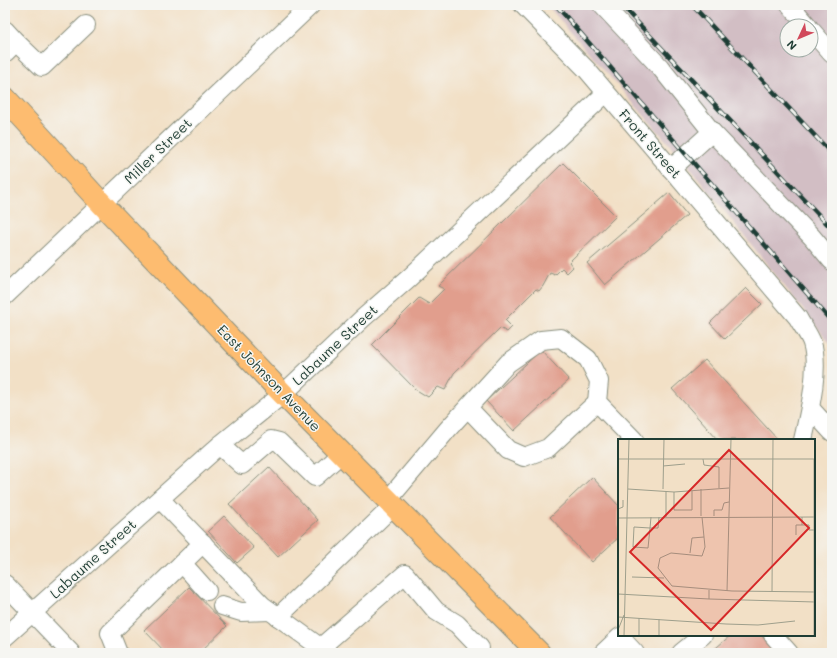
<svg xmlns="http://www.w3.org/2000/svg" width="837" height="658" font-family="Mali,sans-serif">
  <rect width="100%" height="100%" fill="#f6f6f2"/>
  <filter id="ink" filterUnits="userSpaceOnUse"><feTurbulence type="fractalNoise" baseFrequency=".025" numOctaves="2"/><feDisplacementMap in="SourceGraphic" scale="8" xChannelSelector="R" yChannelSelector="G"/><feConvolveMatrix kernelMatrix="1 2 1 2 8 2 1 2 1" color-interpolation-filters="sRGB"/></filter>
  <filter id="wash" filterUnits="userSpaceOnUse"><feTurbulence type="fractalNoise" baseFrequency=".012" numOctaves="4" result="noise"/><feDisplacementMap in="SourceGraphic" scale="16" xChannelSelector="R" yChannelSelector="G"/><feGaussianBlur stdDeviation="0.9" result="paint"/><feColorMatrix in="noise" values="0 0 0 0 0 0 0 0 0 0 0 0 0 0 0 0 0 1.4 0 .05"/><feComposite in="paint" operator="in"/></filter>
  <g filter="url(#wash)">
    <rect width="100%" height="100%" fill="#f2e0c6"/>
    <path fill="#d2bec4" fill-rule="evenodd" d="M 547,5 L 832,5 L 832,346 L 691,169 ZM 787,26 L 811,26 L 811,50 L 787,50 Z"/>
    <g id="blocks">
      <g fill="#e19e8d">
        <polygon points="563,163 616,216 569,262 573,267 567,273 562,268 555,275 550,273 543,286 539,291 536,289 505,320 512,327 507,332 500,328 454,373 445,390 438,387 428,397 415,389 372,345 419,298 429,304 444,289 438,286"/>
        <polygon points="669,193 687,215 605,285 587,263"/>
        <polygon points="746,288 762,304 725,339 710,323"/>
        <polygon points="541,350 569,380 514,431 486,401"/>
        <polygon points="705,360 778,440 718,440 672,389"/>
        <polygon points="269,467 318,520 278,557 229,504"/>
        <polygon points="592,477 619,506 619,537 592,562 550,517"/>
        <polygon points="224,516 254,548 237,563 208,531"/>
        <polygon points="189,587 227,626 199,653 166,653 144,630"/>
        <polygon points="731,635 761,635 777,653 710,653"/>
      </g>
    </g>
  </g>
  <g filter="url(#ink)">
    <use href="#blocks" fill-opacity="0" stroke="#888e7d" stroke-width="1"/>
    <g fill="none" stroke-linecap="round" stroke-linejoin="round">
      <g stroke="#888e7d" stroke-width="20">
        <g id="minor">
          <path d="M 523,5 L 587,70 L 798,318 C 802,326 809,334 812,343 C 820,369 809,413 803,440"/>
          <polyline points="602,5 660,67 712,132 671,169"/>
          <polyline points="790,5 808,26"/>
          <polyline points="5,30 16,42"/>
          <polyline points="811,30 832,54"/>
          <polyline points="5,53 16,42 42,67 86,25"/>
          <polyline points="712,132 812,237 832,261"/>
          <polyline points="5,296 311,5"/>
          <polyline points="468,408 508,450 524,457 548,448 597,402"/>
          <polyline points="810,408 832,432"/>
          <polyline points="220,445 242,465 271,440 279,442 315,477 342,453"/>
          <polyline points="160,499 262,605 328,653"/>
          <polyline points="388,500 448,429 508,363 541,340 561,338 588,359 599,381 597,402 634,440"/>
          <polyline points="182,563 207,591"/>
          <polyline points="5,584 71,653"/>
          <polyline points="222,606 241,612 270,611"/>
          <polyline points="278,617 394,505"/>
          <polyline points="773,635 789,653"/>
          <polyline points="5,637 220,445 283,394 362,319 409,278 606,93"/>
          <polyline points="321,647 405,574 436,611 457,624 480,648 475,653"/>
          <polyline points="118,653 110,633 203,543"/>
          <polyline points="603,653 620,637 635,653"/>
          <polyline points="681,653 703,635"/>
        </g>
      </g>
      <g stroke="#888e7d" stroke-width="24">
        <polyline id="major" points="5,98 102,204 283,394 539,653"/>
      </g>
      <use href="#minor" stroke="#fff" stroke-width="18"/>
      <use href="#major" stroke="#fdbc6f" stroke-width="22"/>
      <g stroke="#1f3d34" stroke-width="4.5">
        <g id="rail">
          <polyline points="556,5 832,322"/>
          <polyline points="621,5 832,229"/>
          <polyline points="692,5 832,154"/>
        </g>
      </g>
      <use href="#rail" stroke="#f6f6f2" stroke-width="3" stroke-dasharray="9" stroke-linecap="butt"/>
    </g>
  </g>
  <g text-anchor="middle" stroke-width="3" stroke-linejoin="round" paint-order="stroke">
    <g font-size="14" fill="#1f3d34" stroke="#f6f6f2">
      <text transform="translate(650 144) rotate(49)" y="5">Front Street</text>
      <text transform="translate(158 151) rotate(-44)" y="5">Miller Street</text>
      <text transform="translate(335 345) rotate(-43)" y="5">Labaume Street</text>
      <text transform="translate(269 378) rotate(46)" y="5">East Johnson Avenue</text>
      <text transform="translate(93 559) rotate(-42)" y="5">Labaume Street</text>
    </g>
  </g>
  <g transform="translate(618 439)">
    <rect width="197" height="197" fill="#f2e0c6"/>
    <path fill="none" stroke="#9e9f8c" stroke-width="1" d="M 0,20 L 197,20M 85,20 L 86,26 L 101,28 L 101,49M 45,27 L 67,25M 10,50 L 56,53 L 111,49M 45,50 L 46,0M 83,50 L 83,77M 56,53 L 56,71 L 74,71 L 74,52M 0,70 L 5,68 L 5,61M 96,77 L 96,71 L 104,71 L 106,64 L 111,63M 33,78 L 32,89 L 30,109 L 15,108 L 16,88 L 32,89 L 40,89 L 41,78M 48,78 L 48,52M 84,78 L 87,108 L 84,117 L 53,114 L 42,119 L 40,129 L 54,147 L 114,152 L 197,153M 0,79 L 197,78M 184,86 L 191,86 L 191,91 L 196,91M 178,96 L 178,86 L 184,86 L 184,78M 72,114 L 74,99 L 86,98M 14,138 L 46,139M 91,151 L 91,160 L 197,163M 109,152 L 113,0M 154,153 L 155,0M 0,155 L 91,160M 0,178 L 108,185 L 140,186 L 177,182M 0,191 L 6,176M 6,197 L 11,0M 21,197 L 21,179M 41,197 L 41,180M 196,197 L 196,20"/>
    <path fill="#d62828" fill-opacity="0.15" stroke="#d62828" stroke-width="2" d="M 111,11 L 191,89 L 93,191 L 12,113 Z"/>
    <rect width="197" height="197" fill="none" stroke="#1f3d34" stroke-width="2"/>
  </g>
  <rect width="837" height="658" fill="none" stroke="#f6f6f2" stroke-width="20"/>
  <g transform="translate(799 38) rotate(226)"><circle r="19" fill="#f6f6f2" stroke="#a0aca6"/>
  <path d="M0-3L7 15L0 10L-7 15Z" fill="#d1495b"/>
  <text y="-6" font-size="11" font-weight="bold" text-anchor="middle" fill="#1f3d34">N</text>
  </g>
</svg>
